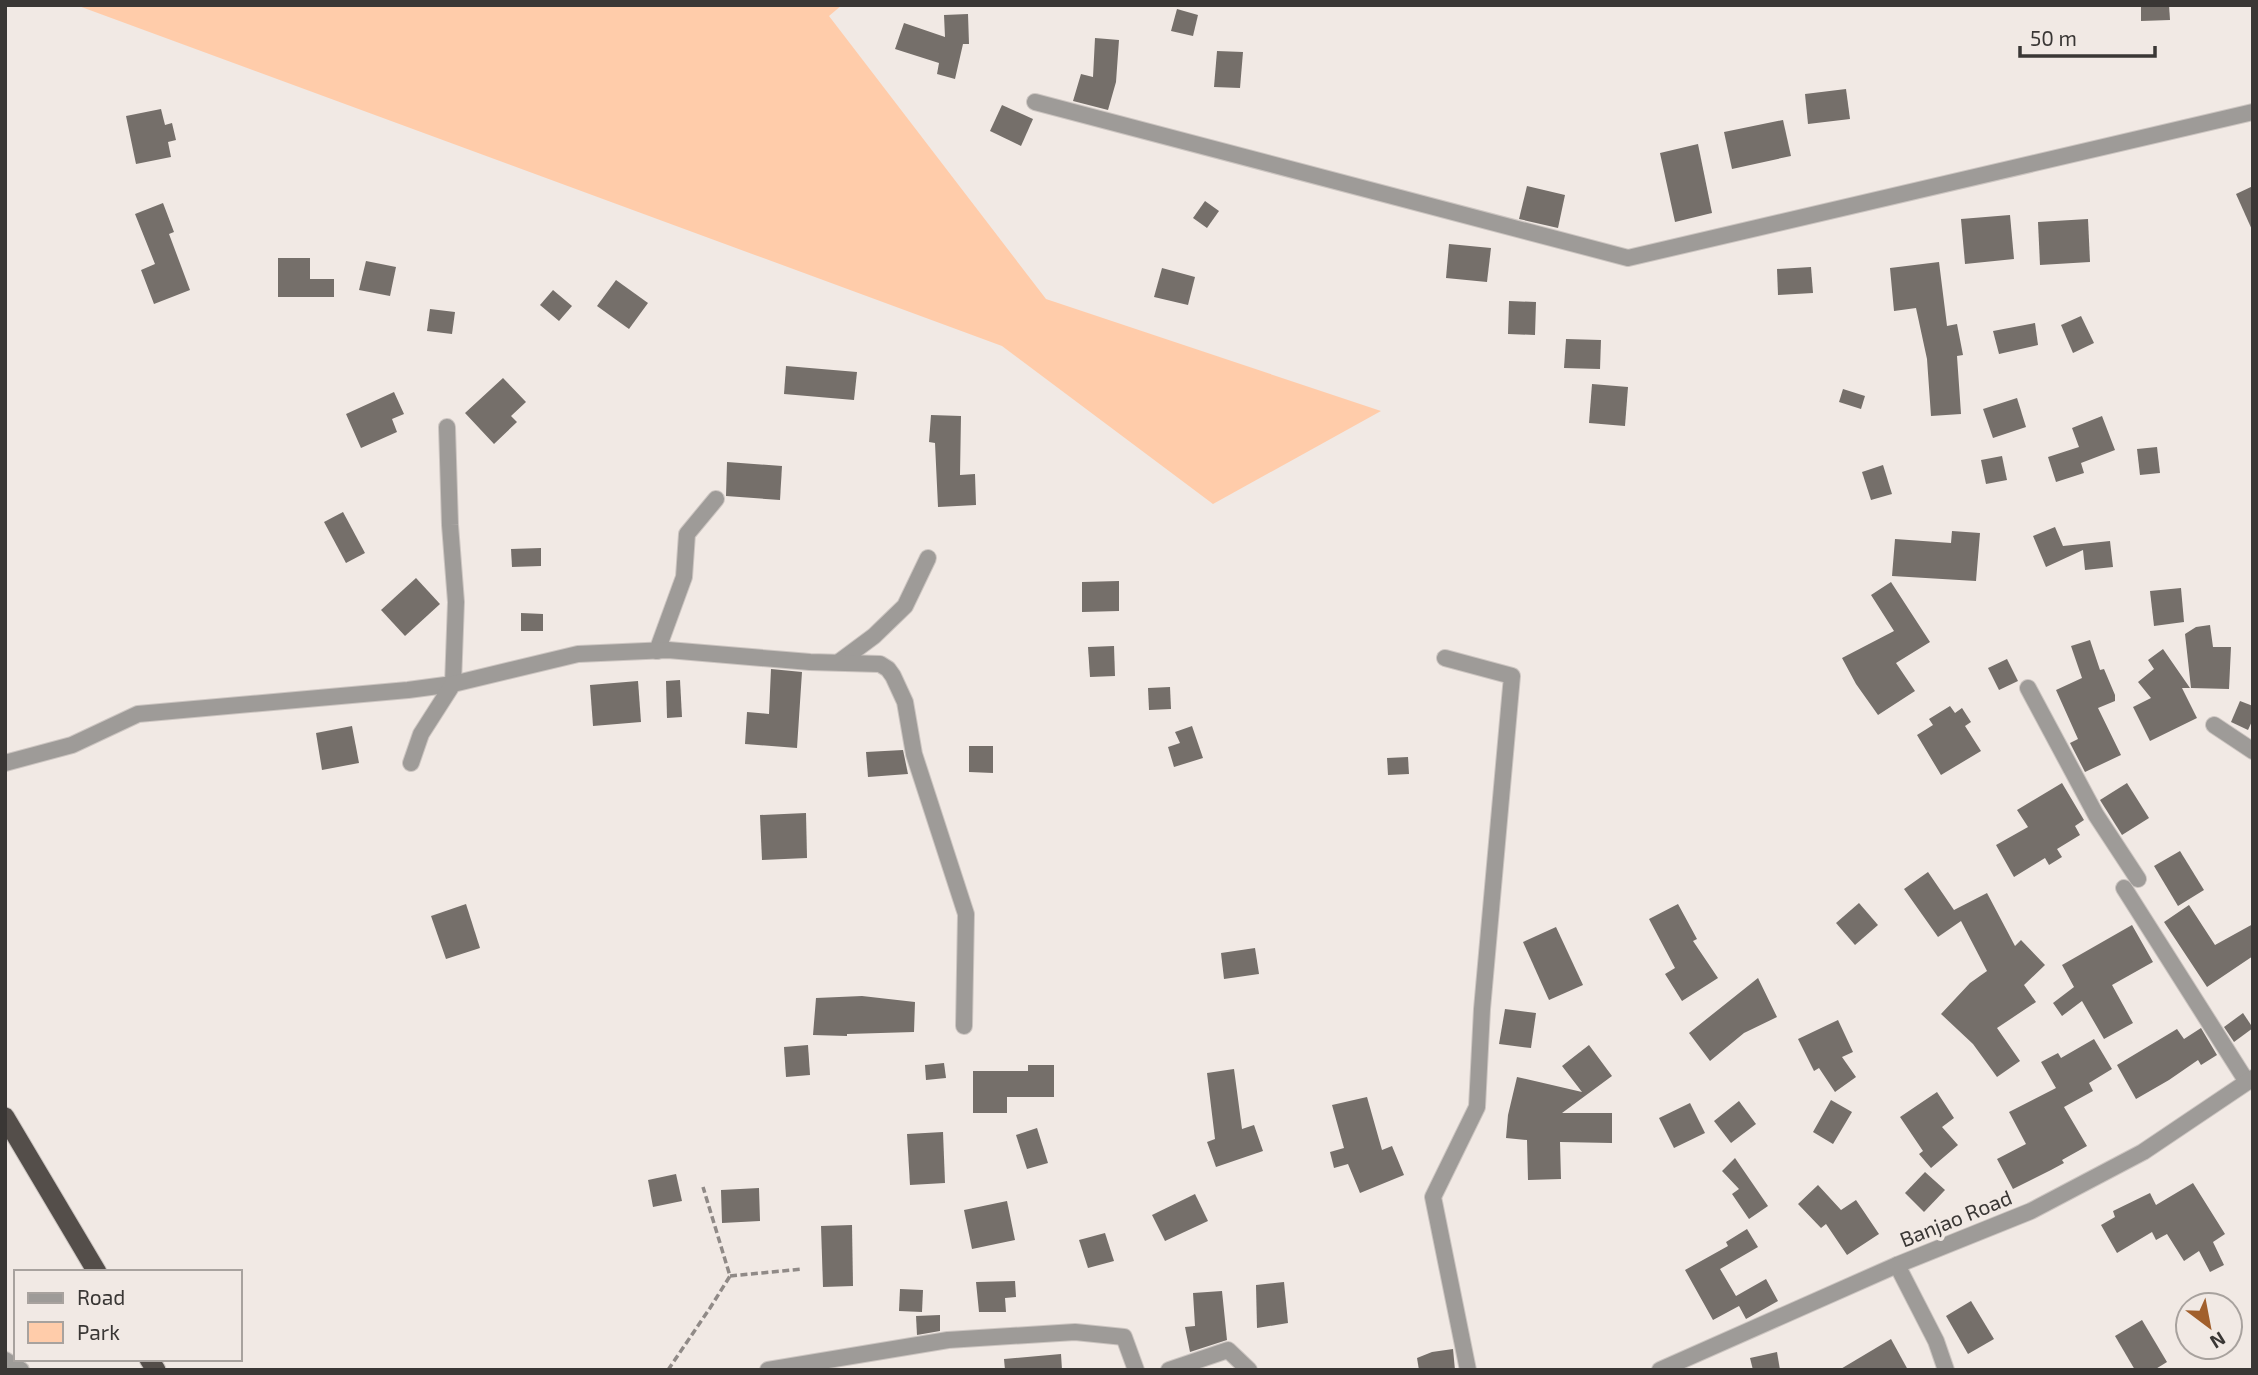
<svg xmlns="http://www.w3.org/2000/svg" width="2258" height="1375" font-family="'Exo 2',sans-serif">
  <rect width="100%" height="100%" fill="#f1e9e4"/>
  <polygon fill="#fca" points="76,5 842,5 829,16 1046,299 1381,411 1213,504 1002,346"/>
  <g fill="#756f6a">
    <polygon points="2141,5 2169,5 2170,20 2141,21"/>
    <polygon points="1177,9 1198,15 1193,36 1171,31"/>
    <polygon points="968,14 969,44 963,44 955,79 937,74 939,63 895,49 904,23 945,37 944,15"/>
    <polygon points="1095,38 1119,40 1116,82 1108,110 1073,101 1081,74 1093,77"/>
    <polygon points="1217,51 1243,52 1240,88 1214,87"/>
    <polygon points="1846,89 1850,119 1808,124 1805,94"/>
    <polygon points="1002,105 1033,119 1021,146 990,131"/>
    <polygon points="161,109 165,125 172,123 176,140 168,142 171,157 136,164 126,116"/>
    <polygon points="1783,120 1791,156 1732,169 1724,132"/>
    <polygon points="1698,144 1712,213 1675,222 1660,153"/>
    <polygon points="1527,186 1565,195 1558,228 1519,219"/>
    <polygon points="2253,186 2253,232 2236,194"/>
    <polygon points="1205,201 1219,211 1207,228 1193,218"/>
    <polygon points="163,203 174,232 169,234 190,290 154,304 141,270 155,264 135,214"/>
    <polygon points="2010,215 2014,259 1965,264 1961,219"/>
    <polygon points="2088,219 2090,262 2040,265 2038,222"/>
    <polygon points="1449,244 1491,248 1487,282 1446,278"/>
    <polygon points="278,258 310,258 310,279 334,279 334,297 278,297"/>
    <polygon points="366,261 396,267 390,296 359,290"/>
    <polygon points="1939,262 1947,326 1957,324 1963,355 1957,356 1961,414 1931,416 1927,359 1916,308 1894,311 1890,268"/>
    <polygon points="1811,267 1813,293 1778,295 1777,269"/>
    <polygon points="1162,268 1195,277 1188,305 1154,297"/>
    <polygon points="616,280 648,303 629,329 597,306"/>
    <polygon points="553,290 572,306 559,321 540,305"/>
    <polygon points="1509,301 1536,302 1535,335 1508,334"/>
    <polygon points="430,309 455,312 452,334 427,331"/>
    <polygon points="2081,316 2094,343 2073,353 2061,325"/>
    <polygon points="2035,323 2038,345 1999,354 1993,331"/>
    <polygon points="1566,339 1601,340 1600,369 1564,368"/>
    <polygon points="786,366 857,372 854,400 784,394"/>
    <polygon points="503,378 526,402 511,416 517,422 494,444 465,413"/>
    <polygon points="1592,384 1628,387 1625,426 1589,423"/>
    <polygon points="1843,389 1865,396 1861,409 1839,402"/>
    <polygon points="394,392 404,414 392,419 397,432 361,448 346,414"/>
    <polygon points="2017,398 2026,427 1993,438 1983,409"/>
    <polygon points="931,415 961,416 960,475 975,474 976,505 938,507 935,443 929,442"/>
    <polygon points="2102,416 2115,450 2081,463 2084,473 2056,482 2048,457 2079,447 2072,428"/>
    <polygon points="2157,447 2160,473 2140,475 2137,449"/>
    <polygon points="2002,456 2007,480 1986,484 1981,460"/>
    <polygon points="727,462 782,466 780,500 726,496"/>
    <polygon points="1883,465 1892,494 1871,500 1862,472"/>
    <polygon points="343,512 365,553 346,563 324,522"/>
    <polygon points="2055,527 2063,546 2110,541 2113,567 2085,570 2083,550 2046,567 2033,536"/>
    <polygon points="1952,531 1980,533 1976,581 1892,576 1895,539 1951,543"/>
    <polygon points="541,548 541,566 512,567 511,549"/>
    <polygon points="416,578 440,604 405,636 381,610"/>
    <polygon points="1119,581 1119,611 1082,612 1082,582"/>
    <polygon points="1891,582 1930,642 1896,663 1915,691 1878,715 1856,684 1842,658 1894,631 1871,595"/>
    <polygon points="2181,588 2184,622 2154,626 2150,591"/>
    <polygon points="521,613 543,614 543,631 521,631"/>
    <polygon points="2210,625 2213,647 2231,647 2229,689 2191,688 2185,634 2196,627"/>
    <polygon points="2090,640 2100,670 2104,669 2115,695 2115,701 2098,708 2121,755 2085,772 2070,743 2078,739 2056,690 2082,678 2071,646"/>
    <polygon points="1114,646 1115,676 1090,677 1088,647"/>
    <polygon points="2163,649 2190,688 2182,688 2197,718 2150,741 2133,707 2151,698 2138,682 2154,669 2148,660"/>
    <polygon points="2007,659 2018,681 1999,690 1988,668"/>
    <polygon points="771,669 802,672 797,748 745,744 747,712 769,714"/>
    <polygon points="680,680 682,717 667,718 666,681"/>
    <polygon points="638,681 641,722 593,726 590,685"/>
    <polygon points="1170,687 1171,709 1149,710 1148,688"/>
    <polygon points="2240,701 2253,706 2253,719 2248,730 2231,722"/>
    <polygon points="1950,706 1955,713 1962,708 1971,722 1965,726 1981,751 1941,775 1917,735 1933,725 1929,719"/>
    <polygon points="352,726 359,763 322,770 316,733"/>
    <polygon points="1192,726 1203,758 1174,767 1168,747 1180,743 1175,732"/>
    <polygon points="969,746 993,746 993,773 969,772"/>
    <polygon points="903,750 908,774 868,777 866,752"/>
    <polygon points="1408,757 1409,774 1388,775 1387,758"/>
    <polygon points="2062,783 2084,820 2075,826 2080,835 2057,849 2062,857 2049,865 2045,858 2014,877 1996,845 2028,827 2017,810"/>
    <polygon points="2127,783 2149,818 2122,835 2100,800"/>
    <polygon points="806,813 807,858 762,860 760,815"/>
    <polygon points="2180,851 2204,890 2178,906 2154,866"/>
    <polygon points="1928,872 1954,910 1987,893 2015,946 2021,940 2045,965 2024,985 2036,1002 1997,1028 2020,1061 1997,1077 1973,1044 1941,1014 1970,983 1987,971 1961,921 1938,937 1904,889"/>
    <polygon points="1859,903 1878,925 1855,945 1836,923"/>
    <polygon points="466,904 480,948 446,959 431,916"/>
    <polygon points="1678,904 1697,939 1693,941 1718,978 1682,1001 1665,974 1675,968 1649,919"/>
    <polygon points="2189,905 2215,945 2253,924 2253,956 2207,987 2164,922"/>
    <polygon points="2132,925 2153,962 2112,985 2133,1023 2104,1039 2082,1001 2062,1016 2053,1003 2074,987 2062,965"/>
    <polygon points="1556,927 1583,985 1549,1000 1523,942"/>
    <polygon points="1255,948 1259,974 1224,979 1221,953"/>
    <polygon points="1758,978 1777,1017 1744,1033 1710,1061 1689,1033"/>
    <polygon points="862,996 915,1002 914,1032 847,1034 847,1036 813,1035 816,998"/>
    <polygon points="1505,1009 1536,1013 1531,1048 1499,1044"/>
    <polygon points="2243,1013 2253,1028 2234,1042 2224,1027"/>
    <polygon points="1838,1020 1853,1052 1842,1057 1856,1077 1835,1092 1819,1068 1814,1071 1798,1039"/>
    <polygon points="2201,1028 2217,1055 2201,1065 2198,1060 2169,1080 2136,1099 2117,1065 2177,1029 2184,1039"/>
    <polygon points="2094,1039 2112,1069 2089,1083 2093,1091 2064,1107 2087,1146 2062,1160 2064,1163 2051,1170 2013,1189 1997,1159 2026,1144 2009,1112 2056,1088 2041,1062 2058,1053 2061,1058"/>
    <polygon points="808,1045 810,1075 786,1077 784,1047"/>
    <polygon points="1589,1045 1612,1076 1562,1113 1612,1113 1612,1143 1560,1142 1561,1179 1528,1180 1527,1140 1506,1138 1508,1115 1517,1077 1582,1092 1562,1066"/>
    <polygon points="944,1063 946,1078 926,1080 925,1065"/>
    <polygon points="1028,1065 1054,1065 1054,1097 1007,1097 1007,1113 973,1113 973,1071 1028,1071"/>
    <polygon points="1234,1069 1242,1129 1254,1125 1263,1151 1216,1167 1207,1142 1215,1139 1207,1073"/>
    <polygon points="1937,1092 1954,1118 1942,1127 1958,1145 1931,1168 1919,1154 1923,1151 1900,1117"/>
    <polygon points="1367,1097 1382,1150 1392,1146 1404,1175 1360,1193 1348,1164 1334,1168 1330,1152 1344,1148 1332,1105"/>
    <polygon points="1831,1100 1852,1112 1833,1144 1813,1132"/>
    <polygon points="1739,1101 1756,1124 1731,1143 1714,1121"/>
    <polygon points="1690,1103 1705,1133 1674,1148 1659,1118"/>
    <polygon points="1037,1128 1048,1163 1027,1169 1016,1135"/>
    <polygon points="943,1132 945,1183 910,1185 907,1134"/>
    <polygon points="1735,1158 1768,1206 1749,1219 1732,1194 1739,1189 1722,1171"/>
    <polygon points="1925,1172 1945,1190 1924,1212 1905,1193"/>
    <polygon points="676,1174 682,1201 653,1207 648,1180"/>
    <polygon points="2193,1183 2225,1234 2213,1242 2224,1265 2210,1272 2199,1251 2184,1261 2167,1234 2156,1240 2152,1232 2117,1253 2101,1225 2115,1217 2113,1211 2150,1193 2156,1205"/>
    <polygon points="1818,1185 1841,1210 1856,1200 1879,1234 1847,1255 1826,1224 1821,1228 1798,1204"/>
    <polygon points="759,1188 760,1221 722,1223 721,1190"/>
    <polygon points="1195,1194 1208,1221 1165,1241 1152,1215"/>
    <polygon points="1007,1201 1015,1240 972,1249 964,1210"/>
    <polygon points="852,1225 853,1286 823,1287 821,1226"/>
    <polygon points="1747,1229 1758,1247 1720,1269 1736,1296 1766,1279 1778,1301 1746,1319 1739,1306 1713,1320 1685,1270 1728,1246 1726,1242"/>
    <polygon points="1105,1233 1114,1261 1088,1268 1079,1240"/>
    <polygon points="1015,1281 1016,1297 1005,1298 1006,1312 979,1312 976,1282"/>
    <polygon points="1284,1282 1288,1323 1257,1328 1256,1285"/>
    <polygon points="900,1289 923,1290 922,1312 899,1311"/>
    <polygon points="1222,1291 1227,1340 1190,1352 1185,1327 1195,1326 1193,1293"/>
    <polygon points="1971,1301 1994,1339 1968,1354 1946,1316"/>
    <polygon points="940,1315 940,1331 917,1335 916,1316"/>
    <polygon points="2142,1320 2167,1362 2154,1370 2135,1370 2115,1336"/>
    <polygon points="1891,1339 1908,1370 1839,1370"/>
    <polygon points="1453,1349 1455,1370 1419,1370 1417,1358 1432,1352"/>
    <polygon points="1777,1352 1780,1370 1753,1370 1750,1358"/>
    <polygon points="1061,1354 1062,1370 1005,1370 1004,1359"/>
  </g>
  <g fill="none" stroke-linecap="round" stroke-linejoin="round">
    <g stroke="#ccc5c1" stroke-width="18">
      <g id="minor">
        <polyline points="1035,102 1628,258 2253,112"/>
        <polyline points="657,651 684,577 687,534 716,499"/>
        <polyline points="1445,658 1512,676 1482,1009 1477,1107 1433,1197 1468,1370"/>
        <polyline points="839,662 874,636 905,606 928,558"/>
        <polyline points="2028,688 2096,815 2138,879"/>
        <polyline points="2214,725 2253,751"/>
        <polyline points="5,763 72,745 138,714 408,690 453,684 456,602 450,525 447,427"/>
        <polyline points="411,763 421,734 453,684 578,654 668,650 810,662 880,664 888,669 893,676 905,702 914,754 966,914 964,1026"/>
        <polyline points="2124,888 2247,1082"/>
        <polyline points="1897,1265 1936,1341 1946,1370"/>
        <polyline points="5,1360 21,1370"/>
        <polyline points="768,1370 948,1340 1075,1332 1124,1337 1136,1370"/>
        <polyline points="1169,1370 1228,1350 1249,1370"/>
        <polyline points="1660,1370 1897,1265 2031,1211 2143,1152 2253,1078"/>
      </g>
    </g>
    <g stroke="#ccc5c1" stroke-width="21">
      <g id="trunk">
        <polyline points="5,1117 97,1272"/>
        <polyline points="149,1359 156,1370"/>
      </g>
    </g>
    <g stroke="#908a87" stroke-width="3.5" stroke-dasharray="7 3.5" stroke-linecap="butt">
      <polyline points="730,1276 803,1269"/>
      <polyline points="668,1370 710,1308 730,1276 703,1187"/>
    </g>
    <use href="#minor" stroke="#9e9b98" stroke-width="16"/>
    <use href="#trunk" stroke="#544e4a" stroke-width="19"/>
  </g>
  <g text-anchor="middle" stroke-width="7" stroke-linejoin="round" paint-order="stroke">
    <g font-size="21" fill="#3a3735" stroke="#f1e9e4">
      <text transform="translate(1956 1219) rotate(-22)" y="7">Banjao Road</text>
    </g>
  </g>
  <rect width="2258" height="1375" fill="none" stroke="#3a3735" stroke-width="14"/>
  <rect x="14" y="1270" width="228" height="91" fill="#f1e9e4" stroke="#a8a29e" stroke-width="2"/>
  <rect x="28" y="1293" width="35" height="10" fill="#9e9b98" stroke="#a8a29e" stroke-width="2"/>
  <text x="77" y="1305" font-size="21" fill="#3a3735">Road</text>
  <rect x="28" y="1322" width="35" height="21" fill="#ffccaa" stroke="#a8a29e" stroke-width="2"/>
  <text x="77" y="1340" font-size="21" fill="#3a3735">Park</text>
  <g transform="translate(2209 1326) rotate(148)"><circle r="33" fill="#f1e9e4" stroke="#a8a29e" stroke-width="2"/>
  <path d="M0-5L12 26L0 18L-12 26Z" fill="#a15f2c"/>
  <text y="-10" font-size="19" font-weight="bold" text-anchor="middle" fill="#3a3735">N</text>
  </g>
  <path d="M2020 46v10h135v-10" fill="none" stroke="#3a3735" stroke-width="3.5"/>
  <text x="2030" y="46" font-size="21" fill="#3a3735" stroke="#f1e9e4" stroke-width="5" paint-order="stroke">50 m</text>
</svg>
